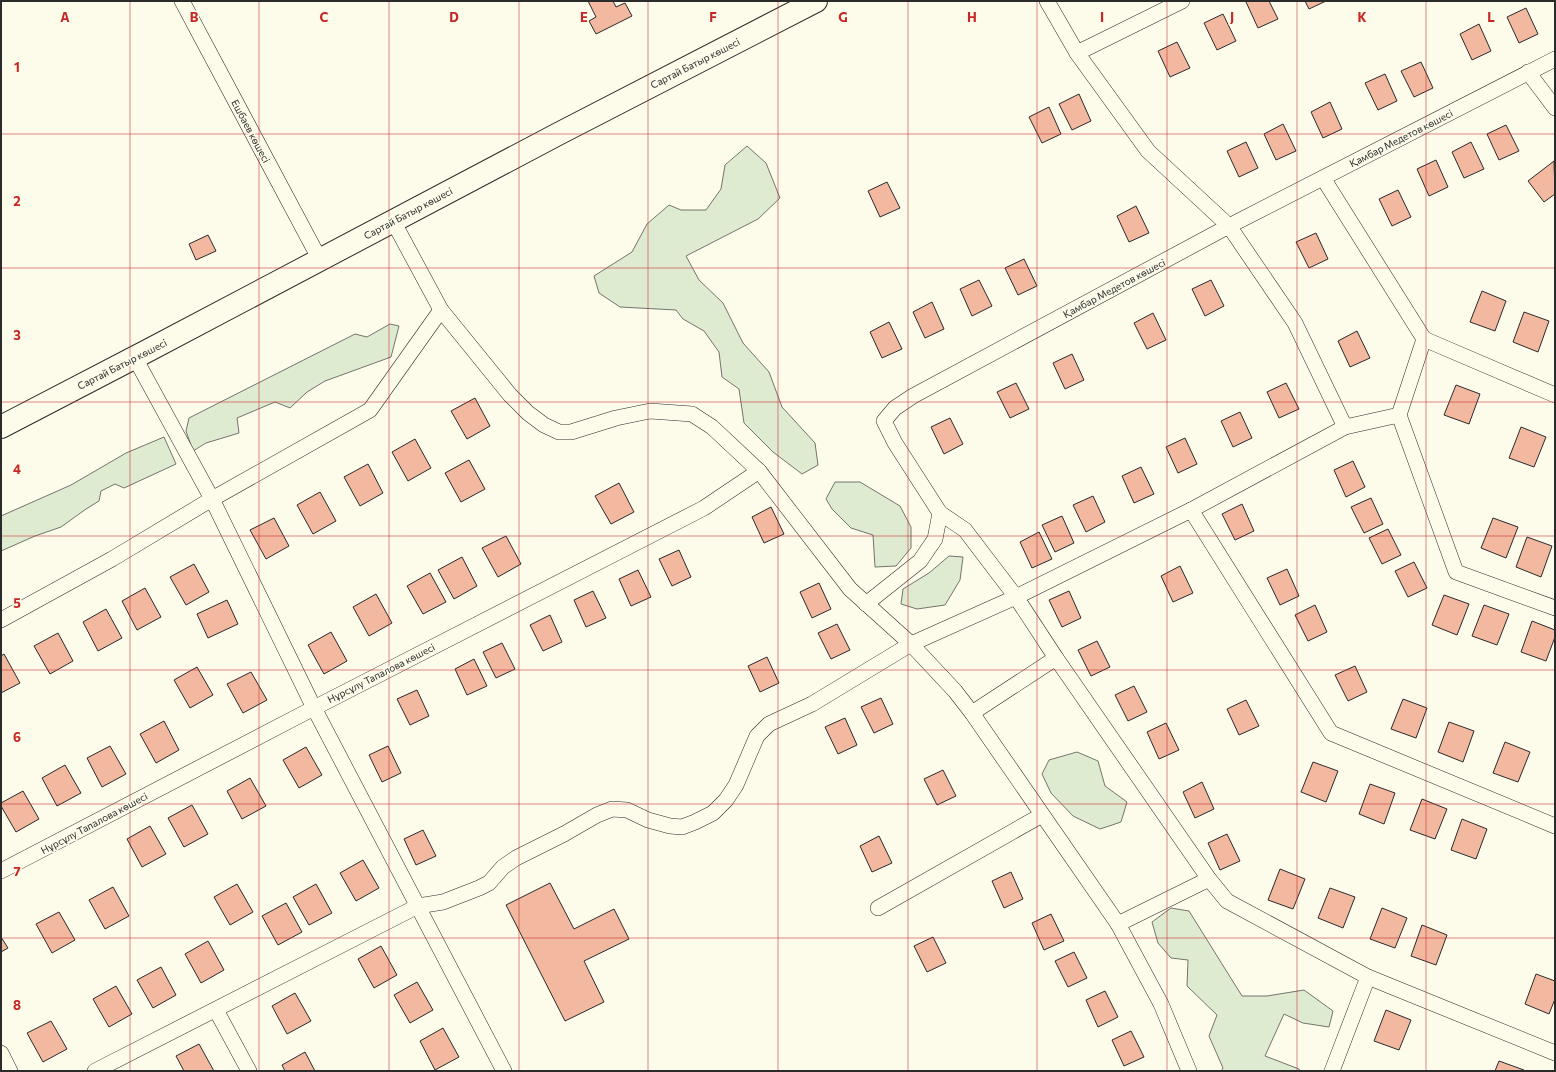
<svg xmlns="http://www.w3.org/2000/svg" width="1556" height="1072" font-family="Commissioner,sans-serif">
  <rect width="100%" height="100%" fill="#fdfbea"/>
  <g fill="#deebd1" stroke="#74746e">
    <polygon points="747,146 766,163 780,198 758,219 686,256 699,280 723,303 743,343 769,372 782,407 815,443 818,465 802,474 773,452 744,423 739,389 722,377 719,352 704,331 683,319 676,310 620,307 599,293 594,276 632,252 647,224 669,205 681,210 706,210 721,189 725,165"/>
    <polygon points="390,324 399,326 391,357 325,381 307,392 290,408 275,402 237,418 239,433 206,443 193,451 186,431 189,418 355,334 367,337"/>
    <polygon points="164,437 176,464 124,488 115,484 101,491 99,501 86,509 61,527 35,536 1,551 1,516 71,485 126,453"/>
    <polygon points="835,482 860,482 900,506 911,527 911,548 896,566 875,567 873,535 851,528 832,509 826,499"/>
    <polygon points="949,556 963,557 960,580 945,605 917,609 901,604 903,589 929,573"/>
    <polygon points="1077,752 1098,761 1105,786 1127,802 1121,822 1100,829 1073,816 1051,793 1042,774 1049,760"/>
    <polygon points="1171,908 1189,911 1242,996 1267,996 1304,990 1333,1011 1329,1027 1303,1023 1284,1014 1265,1056 1299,1069 1300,1071 1221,1071 1223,1068 1209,1036 1217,1015 1187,986 1188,960 1171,958 1158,943 1152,922"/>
  </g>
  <g fill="#f2b8a0" stroke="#2b2b2b">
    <polygon points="588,1 613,1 616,7 625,3 632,16 596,34 589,21 596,17"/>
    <polygon points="1247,1 1269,1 1278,19 1258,28 1246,2"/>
    <polygon points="1305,1 1326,1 1309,9"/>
    <polygon points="1526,8 1538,34 1519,43 1507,17"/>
    <polygon points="1223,14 1236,41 1217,50 1204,23"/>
    <polygon points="1479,24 1491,51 1472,60 1460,34"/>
    <polygon points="1177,42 1190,68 1170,77 1158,51"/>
    <polygon points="1421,62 1433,88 1414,97 1401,71"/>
    <polygon points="1385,74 1397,101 1378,110 1365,83"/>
    <polygon points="1079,94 1091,121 1072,130 1059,104"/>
    <polygon points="1330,102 1342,129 1323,138 1311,112"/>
    <polygon points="1049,107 1061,134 1042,143 1029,117"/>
    <polygon points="1283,124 1296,151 1276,160 1264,134"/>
    <polygon points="1506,125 1519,151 1499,160 1487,134"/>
    <polygon points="1246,142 1258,168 1239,177 1227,151"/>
    <polygon points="1471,142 1484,169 1464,178 1452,152"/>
    <polygon points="1436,160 1448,187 1429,196 1417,169"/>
    <polygon points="1554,161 1555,194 1544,202 1528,181"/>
    <polygon points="887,182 900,208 880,217 868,191"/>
    <polygon points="1398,190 1411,217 1392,226 1379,199"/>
    <polygon points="1136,206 1149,233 1129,242 1117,216"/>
    <polygon points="1316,233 1328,259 1309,268 1296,242"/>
    <polygon points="208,235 216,251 196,260 189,244"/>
    <polygon points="1024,259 1037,286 1018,295 1005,268"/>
    <polygon points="979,280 992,306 972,316 960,289"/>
    <polygon points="1211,280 1224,306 1205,316 1192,289"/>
    <polygon points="1482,291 1506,301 1495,331 1470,322"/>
    <polygon points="932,302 944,329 925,338 913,312"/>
    <polygon points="1524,312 1549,321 1538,352 1513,342"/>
    <polygon points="1153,313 1166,340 1147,349 1134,323"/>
    <polygon points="889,322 902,349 882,358 870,332"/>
    <polygon points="1357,331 1370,358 1350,367 1338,341"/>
    <polygon points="1072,354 1084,380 1065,389 1053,363"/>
    <polygon points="1016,383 1029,409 1010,418 997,392"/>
    <polygon points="1286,383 1299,409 1279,418 1267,392"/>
    <polygon points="1456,385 1480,394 1469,424 1444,415"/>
    <polygon points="475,398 490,426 467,439 451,411"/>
    <polygon points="1240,412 1252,438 1233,447 1221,421"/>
    <polygon points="950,418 963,444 944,454 931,427"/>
    <polygon points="1521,427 1546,437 1534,467 1509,458"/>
    <polygon points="1185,438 1197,464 1178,473 1166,447"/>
    <polygon points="415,439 431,468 408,481 392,452"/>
    <polygon points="469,460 485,489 461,502 445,473"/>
    <polygon points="1353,461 1365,487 1346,497 1334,470"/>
    <polygon points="368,464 383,493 360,506 344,477"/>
    <polygon points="1141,467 1154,494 1134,503 1122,476"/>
    <polygon points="619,483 634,512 611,524 595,496"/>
    <polygon points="320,492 336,521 313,534 297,505"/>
    <polygon points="1093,496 1105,522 1086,532 1073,505"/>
    <polygon points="1371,498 1383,524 1364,533 1351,507"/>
    <polygon points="1242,504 1254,531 1235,540 1222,514"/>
    <polygon points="771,507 784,534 764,543 752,517"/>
    <polygon points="1062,516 1074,543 1055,552 1042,525"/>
    <polygon points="274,518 289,546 266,559 250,530"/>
    <polygon points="1493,518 1518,527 1506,558 1481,548"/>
    <polygon points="1388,529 1401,555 1382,564 1369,538"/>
    <polygon points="1039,532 1052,559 1032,568 1020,542"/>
    <polygon points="506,536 521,564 498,577 482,548"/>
    <polygon points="1527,537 1552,546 1541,577 1516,567"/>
    <polygon points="679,550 691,577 672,586 659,559"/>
    <polygon points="462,557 477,586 454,599 438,570"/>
    <polygon points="1414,562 1427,588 1408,597 1395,571"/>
    <polygon points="194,564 209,592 186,605 170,577"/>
    <polygon points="1180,566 1193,593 1173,602 1161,576"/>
    <polygon points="1287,569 1299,596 1280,605 1267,578"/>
    <polygon points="638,570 651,597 631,606 619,579"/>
    <polygon points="430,573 446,602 423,614 407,586"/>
    <polygon points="819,583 831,609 812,618 800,592"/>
    <polygon points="145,588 161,617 137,630 122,601"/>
    <polygon points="593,591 606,618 586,627 574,600"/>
    <polygon points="1069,591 1081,618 1062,627 1049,600"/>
    <polygon points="376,594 392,623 369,636 353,607"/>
    <polygon points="1444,595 1469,604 1457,635 1432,625"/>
    <polygon points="227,600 238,624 208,638 197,614"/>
    <polygon points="1315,605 1327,632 1308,641 1295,615"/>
    <polygon points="1484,605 1509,614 1497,645 1472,636"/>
    <polygon points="106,609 122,638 98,651 83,622"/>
    <polygon points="550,615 562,642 543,651 530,625"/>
    <polygon points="1532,621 1555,630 1555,637 1546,661 1521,652"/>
    <polygon points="837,624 850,650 831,659 818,633"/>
    <polygon points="331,632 347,661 324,674 308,645"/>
    <polygon points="58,633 73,661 50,674 34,646"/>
    <polygon points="1097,641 1110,667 1091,676 1078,650"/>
    <polygon points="502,643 515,669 496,678 483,652"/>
    <polygon points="4,654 20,683 1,693 1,656"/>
    <polygon points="767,657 779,683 760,692 748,666"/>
    <polygon points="474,659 487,686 467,695 455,669"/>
    <polygon points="1355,666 1367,692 1348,701 1335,675"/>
    <polygon points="197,667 213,695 190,708 174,680"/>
    <polygon points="251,672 267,700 243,713 227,684"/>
    <polygon points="1134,686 1147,712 1128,721 1115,695"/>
    <polygon points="417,690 429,716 410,725 397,699"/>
    <polygon points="881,698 893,724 874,733 861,707"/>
    <polygon points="1403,699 1427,708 1416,738 1391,729"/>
    <polygon points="1246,700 1259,726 1239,735 1227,709"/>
    <polygon points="845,718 857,745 838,754 825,727"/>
    <polygon points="164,721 179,750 156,763 140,734"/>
    <polygon points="1449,722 1474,731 1463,762 1438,752"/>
    <polygon points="1166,723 1179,750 1159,759 1147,732"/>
    <polygon points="1505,742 1530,752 1518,782 1493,773"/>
    <polygon points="110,746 126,774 102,787 87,758"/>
    <polygon points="388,746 401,773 382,782 369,755"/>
    <polygon points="306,747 322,775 299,788 283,760"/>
    <polygon points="1313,762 1338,771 1326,802 1301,792"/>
    <polygon points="65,765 81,793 57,806 42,778"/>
    <polygon points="943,770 956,796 937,805 924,779"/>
    <polygon points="250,778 266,806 242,819 227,791"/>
    <polygon points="1202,782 1214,809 1195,818 1183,792"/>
    <polygon points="1370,784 1395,793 1384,824 1359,814"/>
    <polygon points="23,791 39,819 16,832 1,806 1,803"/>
    <polygon points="1422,799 1447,809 1435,839 1410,830"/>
    <polygon points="192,805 208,834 184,847 168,818"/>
    <polygon points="1462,819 1487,829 1476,859 1451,850"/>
    <polygon points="150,826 166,854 142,867 127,839"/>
    <polygon points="423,830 436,856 416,865 404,839"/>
    <polygon points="1227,834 1240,861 1220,870 1208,843"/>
    <polygon points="879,836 892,863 872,872 860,846"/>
    <polygon points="363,860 379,888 356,901 340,873"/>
    <polygon points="1280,869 1305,879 1293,909 1268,900"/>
    <polygon points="1011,872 1023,899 1004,908 992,881"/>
    <polygon points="550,883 574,929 614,909 629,939 584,961 604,1002 565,1021 506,905"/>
    <polygon points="237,884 253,912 230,925 214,897"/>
    <polygon points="316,884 332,913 309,925 293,897"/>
    <polygon points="113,887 129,916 105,929 89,900"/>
    <polygon points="1330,888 1355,897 1343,928 1318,918"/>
    <polygon points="286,903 302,932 278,945 262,916"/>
    <polygon points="1382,908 1407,918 1395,948 1370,939"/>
    <polygon points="59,912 75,940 52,953 36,924"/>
    <polygon points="1051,914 1064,941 1044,950 1032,923"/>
    <polygon points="1422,925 1447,935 1436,965 1411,956"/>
    <polygon points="1,937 8,948 1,952"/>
    <polygon points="933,937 946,963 927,972 914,946"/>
    <polygon points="208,941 224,970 201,983 185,954"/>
    <polygon points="381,946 397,975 374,988 358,959"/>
    <polygon points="1074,952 1087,978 1068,987 1055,961"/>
    <polygon points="161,967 176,995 153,1008 137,980"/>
    <polygon points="1536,974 1555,981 1555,999 1549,1014 1525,1004"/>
    <polygon points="417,982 433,1010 410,1023 394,995"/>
    <polygon points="116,986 132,1014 109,1027 93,999"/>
    <polygon points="1105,991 1118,1017 1098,1027 1086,1000"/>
    <polygon points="295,993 311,1021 287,1034 272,1006"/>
    <polygon points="1386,1010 1411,1020 1399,1050 1374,1041"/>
    <polygon points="51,1021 67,1049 43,1062 27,1033"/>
    <polygon points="443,1028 459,1057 435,1070 420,1041"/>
    <polygon points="1131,1031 1144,1057 1124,1066 1112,1040"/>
    <polygon points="199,1044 214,1071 184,1071 176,1056"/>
    <polygon points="305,1052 315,1071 285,1071 282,1065"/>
    <polygon points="1499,1061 1524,1070 1524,1071 1495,1071"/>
  </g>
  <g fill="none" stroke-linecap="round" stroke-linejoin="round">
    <g stroke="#2b2b2b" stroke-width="16">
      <g id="minor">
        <polyline points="182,1 320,260"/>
        <polyline points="1047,1 1077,53 1148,151 1229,226 1295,323 1345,427 1191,510 1331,733 1555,826"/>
        <polyline points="1077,53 1182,1"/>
        <polyline points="1528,72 1555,108"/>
        <polyline points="1323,178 1424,339 1399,415 1456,572 1555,608"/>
        <polyline points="393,221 441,310 510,395 528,413 544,425 559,432 571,432 616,418 650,411 692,414 712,427 759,471 850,589 911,644 955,691 972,713 1118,924 1161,1004 1189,1071"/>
        <polyline points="1424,339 1555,395"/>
        <polyline points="135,358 212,499 314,708 504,1071"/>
        <polyline points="1345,427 1399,415"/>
        <polyline points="1191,510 1016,597 1056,658 1209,879 1227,901 1368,977"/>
        <polyline points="866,604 920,561 935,539 940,513 895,443 884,421 895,408 913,396 1229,226 1555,59"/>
        <polyline points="1,620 112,559 212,499 370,410 441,310"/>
        <polyline points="972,713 1056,658"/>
        <polyline points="1,871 314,708 704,508 759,471"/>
        <polyline points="878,908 1042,815"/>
        <polyline points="1118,924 1209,879"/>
        <polyline points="216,1010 249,1071"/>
        <polyline points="1,1053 10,1071"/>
        <polyline points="95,1071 418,906 443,902 479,888 489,883 503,867 516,858 564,834 597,815 612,809 627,810 648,820 670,826 682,827 695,822 713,813 726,800 736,785 757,736 769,724 812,704 911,644 1016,597 965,530 940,513"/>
        <polyline points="1332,1071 1368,977 1555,1053"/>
      </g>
    </g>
    <g stroke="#2b2b2b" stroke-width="24">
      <polyline id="highway" points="1,427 149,350 560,133 816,1"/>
    </g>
    <use href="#minor" stroke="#fdfbea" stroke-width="15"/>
    <use href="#highway" stroke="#fdfbea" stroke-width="22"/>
  </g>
  <path fill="none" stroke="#c62828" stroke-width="1" stroke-opacity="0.55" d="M 130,1 L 130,1071M 259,1 L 259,1071M 389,1 L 389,1071M 519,1 L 519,1071M 648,1 L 648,1071M 778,1 L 778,1071M 908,1 L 908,1071M 1037,1 L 1037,1071M 1167,1 L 1167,1071M 1297,1 L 1297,1071M 1426,1 L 1426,1071M 1,134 L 1555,134M 1,268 L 1555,268M 1,402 L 1555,402M 1,536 L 1555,536M 1,670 L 1555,670M 1,804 L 1555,804M 1,938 L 1555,938"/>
  <g text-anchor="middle" stroke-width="3" stroke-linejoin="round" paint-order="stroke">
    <g font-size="10" fill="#2b2b2b" stroke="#fdfbea">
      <text transform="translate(695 63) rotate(-27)" y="4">Сартай Батыр көшесі</text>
      <text transform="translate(251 131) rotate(62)" y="4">Ешбаев көшесі</text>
      <text transform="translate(1401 138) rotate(-27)" y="4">Қамбар Медетов көшесі</text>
      <text transform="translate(408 213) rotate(-28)" y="4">Сартай Батыр көшесі</text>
      <text transform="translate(1114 288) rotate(-28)" y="4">Қамбар Медетов көшесі</text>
      <text transform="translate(122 364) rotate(-27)" y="4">Сартай Батыр көшесі</text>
      <text transform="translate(381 673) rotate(-27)" y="4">Нұрсұлу Тапалова көшесі</text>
      <text transform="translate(94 823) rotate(-28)" y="4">Нұрсұлу Тапалова көшесі</text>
    </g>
  </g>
  <g font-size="13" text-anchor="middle" font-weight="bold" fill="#c62828" stroke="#fdfbea" stroke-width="3" stroke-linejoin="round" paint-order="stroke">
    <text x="65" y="22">A</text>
    <text x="194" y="22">B</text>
    <text x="324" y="22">C</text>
    <text x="454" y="22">D</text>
    <text x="584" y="22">E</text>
    <text x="713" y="22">F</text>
    <text x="843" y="22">G</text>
    <text x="972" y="22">H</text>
    <text x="1102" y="22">I</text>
    <text x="1232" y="22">J</text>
    <text x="1362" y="22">K</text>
    <text x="1491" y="22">L</text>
    <text x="17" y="72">1</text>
    <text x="17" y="206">2</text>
    <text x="17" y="340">3</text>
    <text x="17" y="474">4</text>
    <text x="17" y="608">5</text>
    <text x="17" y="742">6</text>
    <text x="17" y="876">7</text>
    <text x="17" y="1010">8</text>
  </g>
  <rect width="1556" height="1072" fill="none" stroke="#2b2b2b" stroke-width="4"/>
</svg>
